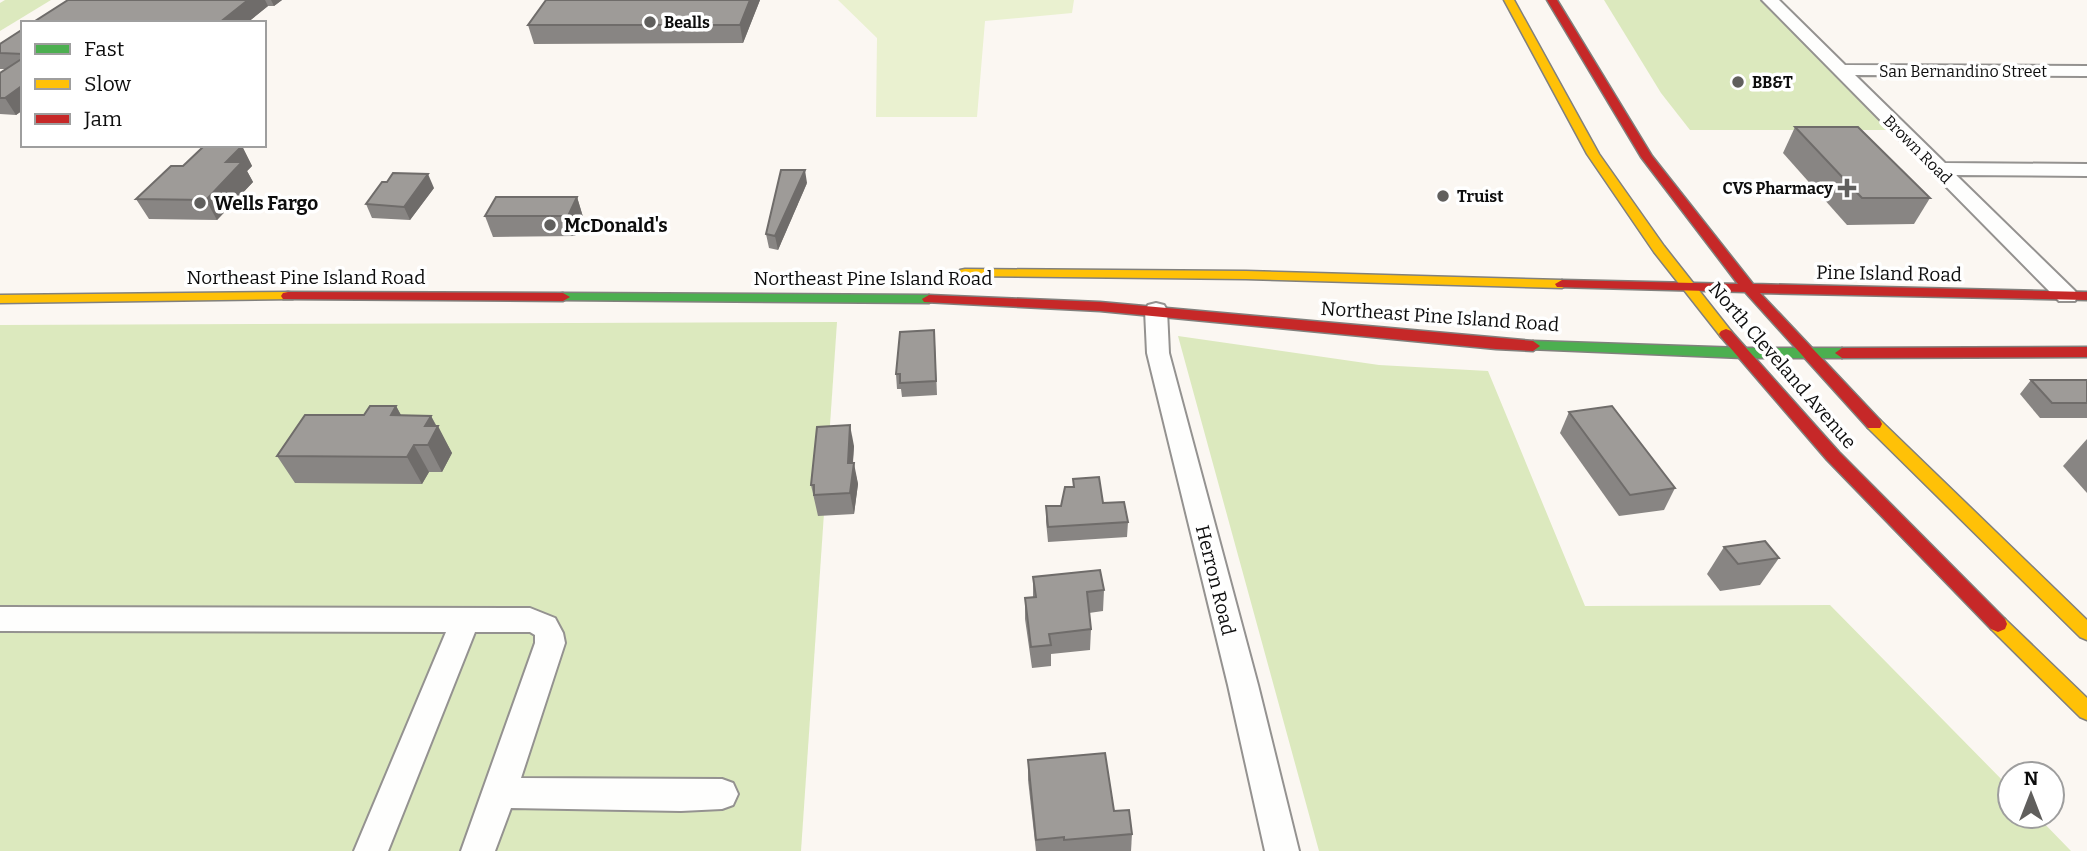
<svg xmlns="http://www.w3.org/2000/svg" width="2087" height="851" font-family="Bitter,serif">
  <rect width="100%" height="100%" fill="#fbf7f2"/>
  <polygon fill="#eaf1d0" points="838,0 1074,0 1072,13 985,21 977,117 876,117 877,38"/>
  <g fill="#dce9be">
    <polygon points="5,0 51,0 0,31 0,3"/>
    <polygon points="1604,0 1778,0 1906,130 1690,130 1661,93"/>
    <polygon points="837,322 801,851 0,851 0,325"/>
    <polygon points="1178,336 1379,365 1488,371 1585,606 1830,605 2010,788 2010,816 2037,816 2071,851 1319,851"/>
  </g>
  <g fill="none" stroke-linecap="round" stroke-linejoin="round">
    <g stroke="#949290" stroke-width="4">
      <g id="street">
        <polygon points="1762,0 1779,0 1845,65 2087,66 2087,76 1855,75 1945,163 2087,164 2087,176 1956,175 2075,291 2078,296 2075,301 2059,301"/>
        <polygon points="1156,303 1164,305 1167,310 1169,353 1258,685 1299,851 1265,851 1228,685 1147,353 1145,310 1148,305"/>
        <polygon points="0,607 530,608 555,618 563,633 565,643 521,778 722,779 733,783 738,794 733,805 722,809 681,811 511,808 495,851 461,851 535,643 535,635 530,632 475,632 388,851 354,851 446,632 0,631"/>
      </g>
    </g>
    <g stroke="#81807d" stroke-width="3">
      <g id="fast">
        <polygon points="563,293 929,295 936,299 929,303 558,300 556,297 558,294"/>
        <polygon points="1533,341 1743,348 1842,348 1849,353 1842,358 1743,358 1528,349 1526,346"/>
      </g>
    </g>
    <g stroke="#81807d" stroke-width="3">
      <g id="slow">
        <polygon points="1504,0 1514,0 1599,154 1664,246 1731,331 1733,334 1731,337 1721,337 1654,252 1587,154"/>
        <polygon points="965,269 1246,271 1562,280 1569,284 1562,288 1246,279 960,276 958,273 960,270"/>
        <polygon points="288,292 293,293 295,296 293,299 0,303 0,295"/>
        <polygon points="1874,419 1880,420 2087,620 2087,640 2080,637 1868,428 1866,424 1868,420"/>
        <polygon points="1998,616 2005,619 2087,698 2087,720 2080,717 1991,629 1989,624 1991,619"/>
      </g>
    </g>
    <g stroke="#81807d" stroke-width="3">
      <g id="jam">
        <polygon points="1547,0 1557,0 1652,156 1753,284 2087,292 2087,300 1760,293 1880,420 1882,424 1880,428 1868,428 1745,292 1557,287 1555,284 1562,280 1738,284 1641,157"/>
        <polygon points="288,292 563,293 570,297 563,301 283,299 281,296 283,293"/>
        <polygon points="929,295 1100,302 1533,341 1540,346 1533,351 1496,349 1100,311 924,302 922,299"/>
        <polygon points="1726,329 1731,331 1839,452 2005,619 2007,624 2005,629 1998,632 1991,629 1827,460 1721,337 1719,334 1721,331"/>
        <polygon points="2087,347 2087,357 1842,358 1835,353 1842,348"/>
      </g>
    </g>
    <use href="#street" fill="#fefefd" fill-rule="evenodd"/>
    <use href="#fast" fill="#4caf50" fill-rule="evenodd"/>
    <use href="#slow" fill="#ffc107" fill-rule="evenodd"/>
    <use href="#jam" fill="#c62828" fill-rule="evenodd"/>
  </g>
  <g fill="#888583">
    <polygon points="68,0 282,0 274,6 268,6 247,23 32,23"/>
    <polygon points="546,0 760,0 743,43 534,44 528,25"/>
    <polygon points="23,29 23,110 16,115 0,114 0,73 6,69 0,69 0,44"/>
    <polygon points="1795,127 1930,198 1914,224 1847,225 1783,153"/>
    <polygon points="242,146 252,166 247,171 253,182 217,220 149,219 136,199"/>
    <polygon points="807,183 778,250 769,248 766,234"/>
    <polygon points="434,188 410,220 372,218 366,204"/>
    <polygon points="577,197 583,217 575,236 493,237 485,216"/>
    <polygon points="935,344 937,395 902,397 901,389 897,389 896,374"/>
    <polygon points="2031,380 2087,380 2087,418 2040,418 2020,394"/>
    <polygon points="396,406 401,415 431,416 452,453 442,472 429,472 422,484 295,483 277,456 364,415"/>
    <polygon points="1569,412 1675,488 1664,510 1619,516 1560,433"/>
    <polygon points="2087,439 2087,493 2063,466"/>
    <polygon points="854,446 853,463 858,484 854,514 818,516 811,485"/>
    <polygon points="1073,479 1128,522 1127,537 1048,542 1046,521 1046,506 1061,506 1073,487"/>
    <polygon points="1724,547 1779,558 1760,585 1720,591 1707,574"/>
    <polygon points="1033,577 1104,590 1103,611 1089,613 1091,629 1090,650 1051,654 1051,666 1032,668 1025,619 1025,598 1033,597"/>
    <polygon points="1028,760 1132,834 1131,851 1036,851 1028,780"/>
  </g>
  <g fill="#6f6c6a">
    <polygon points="248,0 265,0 268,6 247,23 219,23"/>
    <polygon points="271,0 282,0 274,6"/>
    <polygon points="750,0 760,0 743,43 740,25"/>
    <polygon points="23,85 23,110 16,115 5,98"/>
    <polygon points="242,146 252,166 247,171 253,182 217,220 206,200 226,162"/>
    <polygon points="805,170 807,183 778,250 775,236"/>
    <polygon points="428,174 434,188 410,220 404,207"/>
    <polygon points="577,197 583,217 575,236 568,216"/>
    <polygon points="396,406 411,434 391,415"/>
    <polygon points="431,416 437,428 438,426 452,453 442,472 428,445 425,426"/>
    <polygon points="850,425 854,446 851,484 848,463"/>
    <polygon points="414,445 429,472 422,484 407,457"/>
    <polygon points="854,463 858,484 854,514 850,493"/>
  </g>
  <g fill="#9e9b98" stroke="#6f6c6a" stroke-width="2">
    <polygon points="68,0 248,0 219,23 32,23"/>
    <polygon points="546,0 750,0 740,25 528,25"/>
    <polygon points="23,29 23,54 0,53 0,44"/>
    <polygon points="23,58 23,85 5,98 0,98 0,73"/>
    <polygon points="1795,127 1858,127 1930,198 1862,198"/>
    <polygon points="204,146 242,146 226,162 242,162 206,200 136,199 171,166 183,166"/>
    <polygon points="781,170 805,170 775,236 766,234"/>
    <polygon points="393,173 428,174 404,207 366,204 382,182 387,182"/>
    <polygon points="496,197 577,197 568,216 485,216"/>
    <polygon points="934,330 936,381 900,383 900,374 896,374 900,332"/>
    <polygon points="2031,380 2087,380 2087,403 2052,403"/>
    <polygon points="370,406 396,406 391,415 431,416 425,426 438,426 428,445 414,445 407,457 277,456 305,415 364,415"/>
    <polygon points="1612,406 1675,488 1630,495 1569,412"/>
    <polygon points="850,425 848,463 854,463 850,493 814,495 814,485 811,485 817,427"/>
    <polygon points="1099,477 1103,503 1124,502 1128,522 1048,527 1046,506 1061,506 1065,487 1074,487 1073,479"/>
    <polygon points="1765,541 1779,558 1738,564 1724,547"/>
    <polygon points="1100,570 1104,590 1087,592 1091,629 1049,634 1051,645 1031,647 1025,598 1036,597 1033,577"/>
    <polygon points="1105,753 1114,811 1129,810 1132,834 1064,840 1064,837 1036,840 1028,760"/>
  </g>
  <g fill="#605f5d" stroke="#fff" stroke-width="2.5">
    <circle cx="650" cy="22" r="7"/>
    <circle cx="1738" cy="82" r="7"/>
    <path d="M1843.5 177.5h7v7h7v7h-7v7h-7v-7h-7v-7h7z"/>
    <circle cx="1443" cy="196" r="7"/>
    <circle cx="200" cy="203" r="7"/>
    <circle cx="550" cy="225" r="7"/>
  </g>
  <g text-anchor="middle" stroke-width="7" stroke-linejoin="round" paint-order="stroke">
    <g font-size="16" font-weight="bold" fill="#0d0d0d" stroke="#fff" text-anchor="start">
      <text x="664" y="28">Bealls</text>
      <text x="1752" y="88">BB&amp;T</text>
      <text x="1833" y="194" text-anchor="end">CVS Pharmacy</text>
      <text x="1457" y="202">Truist</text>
    </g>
    <g font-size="16" fill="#0d0d0d" stroke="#fff">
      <text x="1963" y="77">San Bernandino Street</text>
      <text transform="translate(1918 149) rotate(45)" y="6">Brown Road</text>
    </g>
    <g font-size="19" font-weight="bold" fill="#0d0d0d" stroke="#fff" text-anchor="start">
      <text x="214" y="210">Wells Fargo</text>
      <text x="564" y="232">McDonald's</text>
    </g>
    <g font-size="19" fill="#0d0d0d" stroke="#fff">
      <text transform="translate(1889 273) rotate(1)" y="7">Pine Island Road</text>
      <text x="306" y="284">Northeast Pine Island Road</text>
      <text x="873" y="285">Northeast Pine Island Road</text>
      <text transform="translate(1440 316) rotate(4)" y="7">Northeast Pine Island Road</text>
      <text transform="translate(1783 365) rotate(49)" y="7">North Cleveland Avenue</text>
      <text transform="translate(1216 580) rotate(76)" y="7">Herron Road</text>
    </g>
  </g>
  <rect x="21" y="21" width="245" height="126" fill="#ffffff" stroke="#9e9e9e" stroke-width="2"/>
  <rect x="35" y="44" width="35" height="10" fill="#4caf50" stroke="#9e9e9e" stroke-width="2"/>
  <text x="84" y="56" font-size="21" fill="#0d0d0d">Fast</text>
  <rect x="35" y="79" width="35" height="10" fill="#ffc107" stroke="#9e9e9e" stroke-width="2"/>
  <text x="84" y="91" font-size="21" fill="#0d0d0d">Slow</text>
  <rect x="35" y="114" width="35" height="10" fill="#c62828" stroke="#9e9e9e" stroke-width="2"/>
  <text x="84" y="126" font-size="21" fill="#0d0d0d">Jam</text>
  <g transform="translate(2031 795)"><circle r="33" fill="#ffffff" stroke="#9e9e9e" stroke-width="2"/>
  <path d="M0-5L12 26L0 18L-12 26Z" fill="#605f5d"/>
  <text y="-10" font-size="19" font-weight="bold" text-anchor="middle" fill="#0d0d0d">N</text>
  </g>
</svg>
